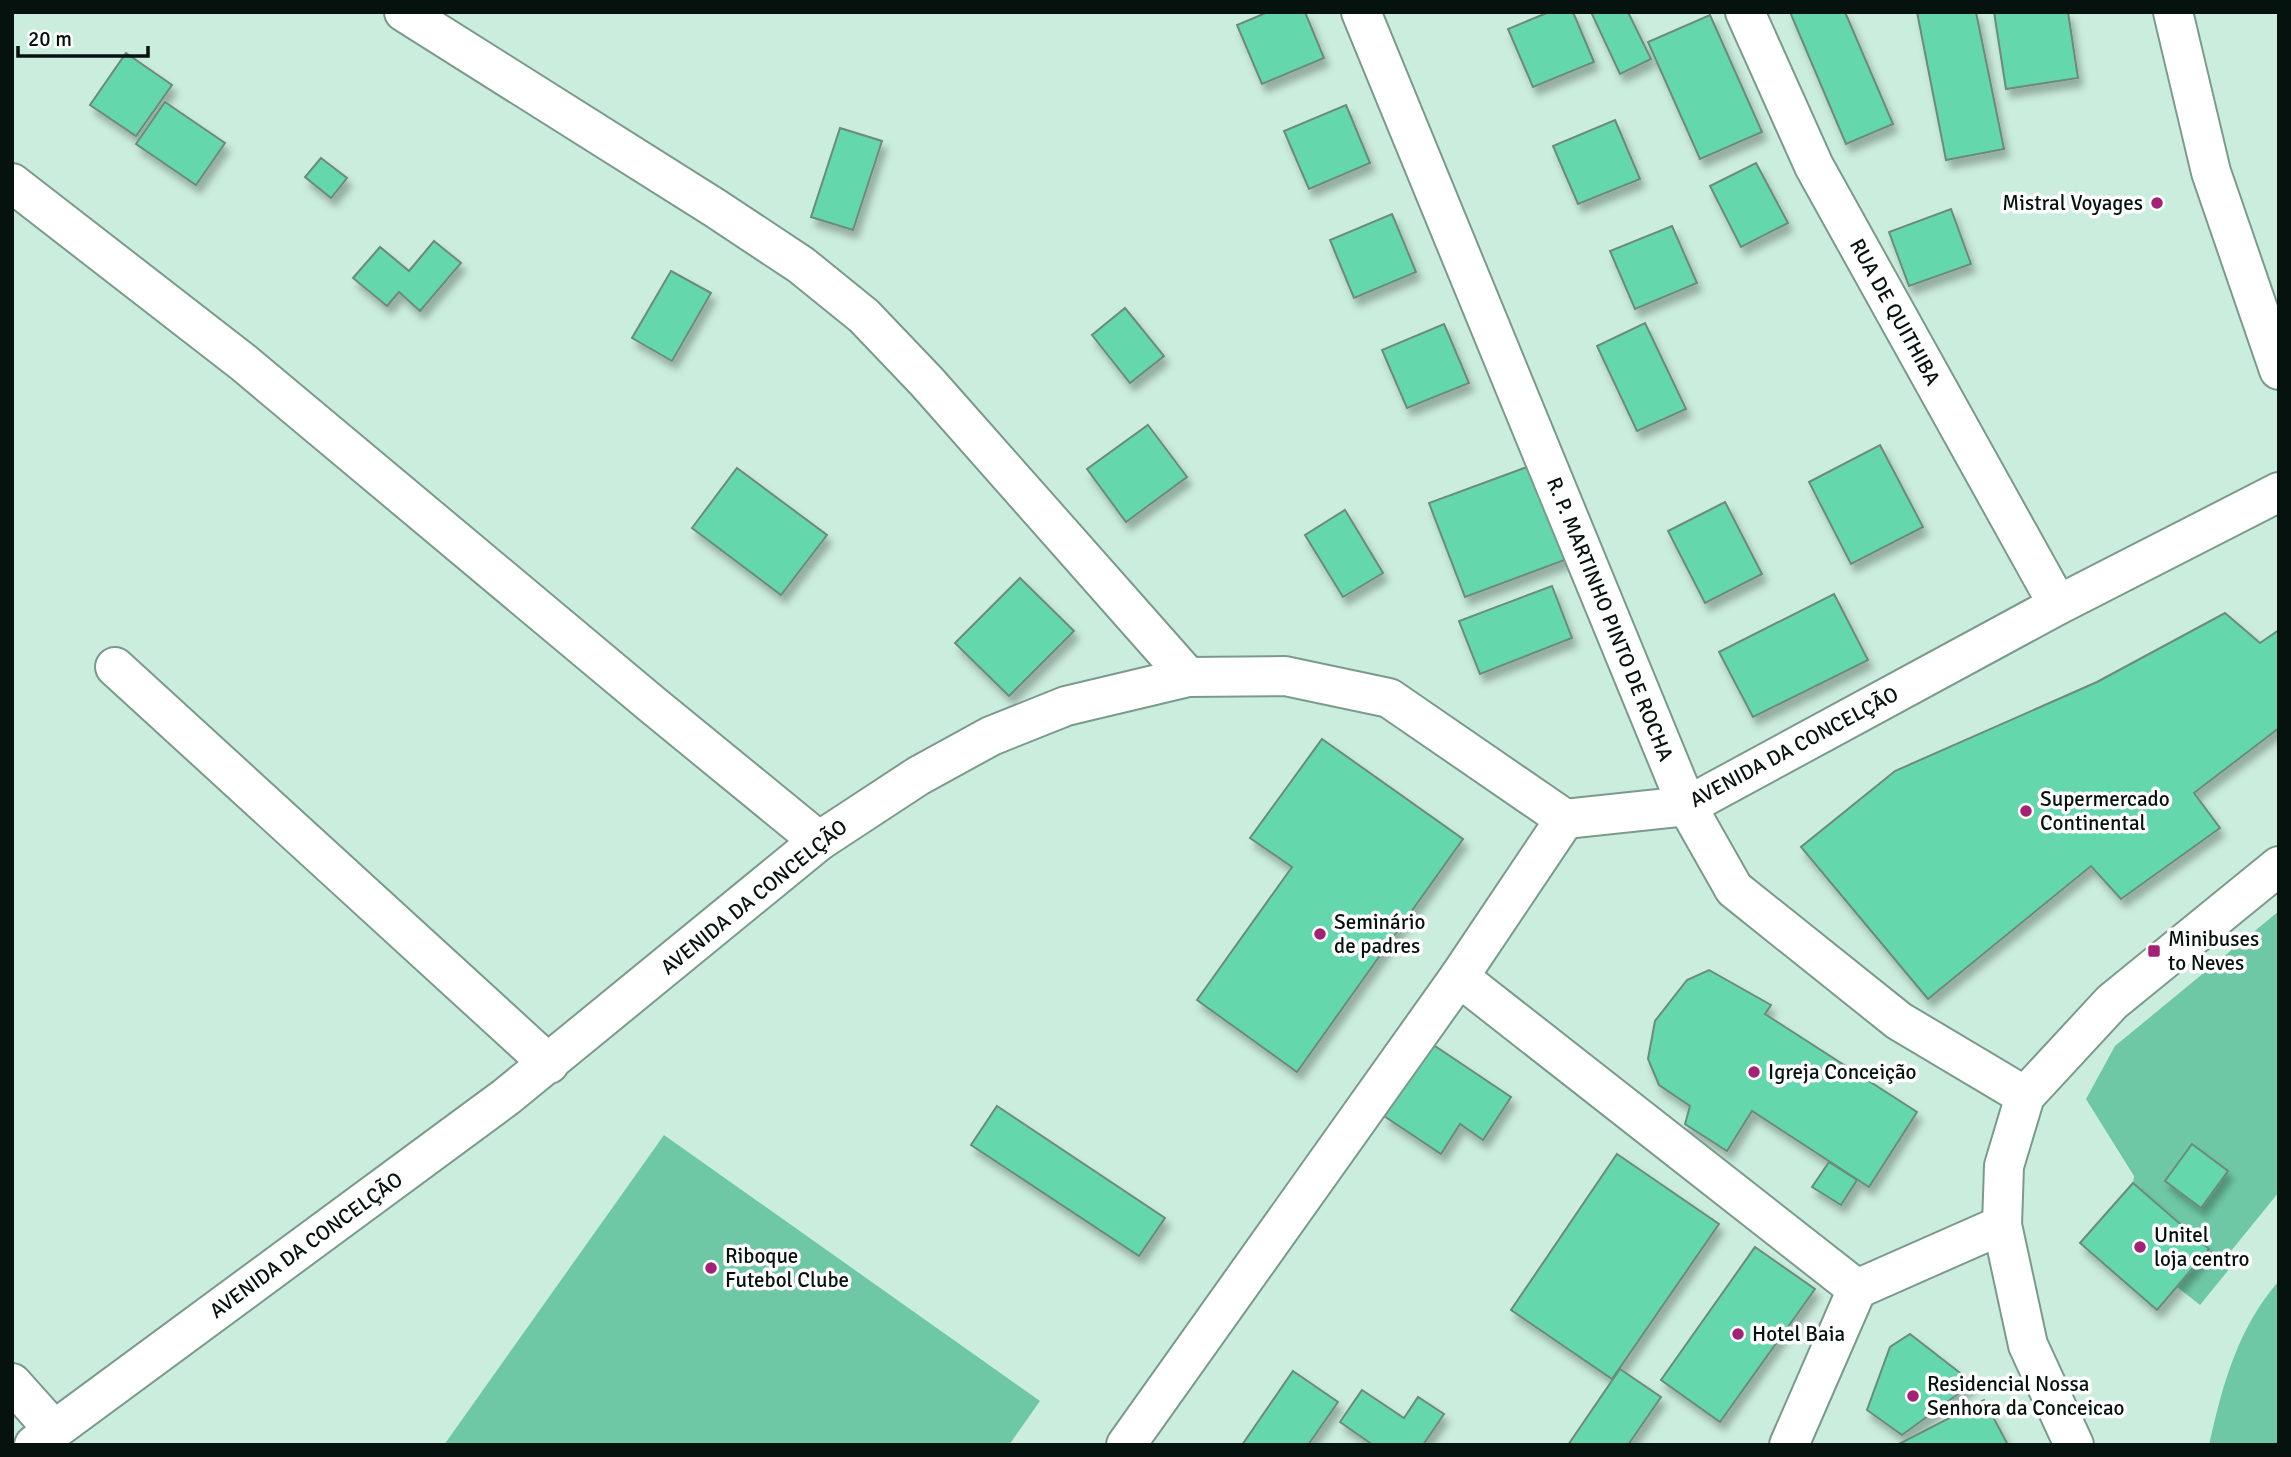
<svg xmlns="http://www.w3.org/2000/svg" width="2291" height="1457" font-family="Signika,sans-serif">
  <defs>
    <filter id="shadow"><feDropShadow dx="4.5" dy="8" stdDeviation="3.5" flood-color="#0004"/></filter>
  </defs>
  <rect width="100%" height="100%" fill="#cbeddd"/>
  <g fill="#6fc8a5">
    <polygon points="2279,911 2279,1192 2231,1251 2239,1257 2200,1305 2176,1286 2209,1249 2133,1183 2134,1176 2086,1099 2115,1046"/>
    <polygon points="664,1135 1040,1401 1009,1445 444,1445"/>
    <path d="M 2279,1281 L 2279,1445 L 2209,1445 C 2222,1386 2238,1327 2279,1281 Z"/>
  </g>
  <g fill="#65d7ac" stroke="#6c8b7d" stroke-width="2" filter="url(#shadow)">
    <polygon points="1268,12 1305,12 1324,58 1262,84 1237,25"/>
    <polygon points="1549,12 1573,12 1594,62 1533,87 1508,29"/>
    <polygon points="1591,12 1628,12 1651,59 1620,74"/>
    <polygon points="1790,12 1845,12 1893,124 1846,144"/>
    <polygon points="1917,12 1976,12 2004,149 1946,160"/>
    <polygon points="1994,12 2068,12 2078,78 2006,89"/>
    <polygon points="1710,15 1762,132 1700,159 1648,42"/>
    <polygon points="126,53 172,85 136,136 90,105"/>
    <polygon points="165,102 225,143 196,185 136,144"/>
    <polygon points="1346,105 1370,163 1309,189 1284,131"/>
    <polygon points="1615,120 1640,179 1578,204 1553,146"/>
    <polygon points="840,128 882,141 853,230 811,217"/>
    <polygon points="321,158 347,178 331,198 305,177"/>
    <polygon points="1756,163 1788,223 1741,247 1710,186"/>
    <polygon points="1951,209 1971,264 1909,286 1889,232"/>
    <polygon points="1392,214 1416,272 1354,298 1330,240"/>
    <polygon points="1672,226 1697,283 1635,309 1610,251"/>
    <polygon points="434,241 461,263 420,311 399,292 387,306 353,278 380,247 409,271"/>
    <polygon points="671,271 711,293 672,361 632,338"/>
    <polygon points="1125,308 1164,356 1130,383 1092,335"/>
    <polygon points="1645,323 1686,409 1637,431 1597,346"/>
    <polygon points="1444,324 1469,383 1407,408 1382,350"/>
    <polygon points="1148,425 1187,477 1126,522 1087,469"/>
    <polygon points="1880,445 1923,527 1851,564 1809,482"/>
    <polygon points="1543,461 1578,555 1465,597 1429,503"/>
    <polygon points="737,468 827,535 781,595 692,528"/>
    <polygon points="1725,502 1762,574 1705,603 1668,531"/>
    <polygon points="1345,510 1383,573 1343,597 1305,535"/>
    <polygon points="1020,578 1074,631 1009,696 955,643"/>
    <polygon points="1552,586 1572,638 1480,674 1459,621"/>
    <polygon points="1834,594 1868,660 1753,717 1719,652"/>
    <polygon points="2225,613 2260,643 2279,630 2279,728 2194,793 2220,828 2121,899 2091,866 1928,999 1801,847 1895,771 2097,682"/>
    <polygon points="1322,739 1463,839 1297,1072 1197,1000 1292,867 1250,838"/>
    <polygon points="1709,970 1771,1005 1765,1014 1917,1112 1869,1187 1752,1111 1727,1151 1685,1124 1690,1106 1659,1085 1648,1059 1655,1021 1687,980"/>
    <polygon points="1432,1044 1511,1097 1483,1140 1460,1124 1441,1154 1384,1116"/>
    <polygon points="997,1106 1165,1218 1139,1256 971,1145"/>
    <polygon points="2192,1144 2228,1171 2201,1208 2165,1181"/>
    <polygon points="1617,1154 1719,1224 1612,1379 1511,1310"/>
    <polygon points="1829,1162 1857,1180 1841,1205 1812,1187"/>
    <polygon points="2133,1183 2209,1249 2157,1310 2080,1243"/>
    <polygon points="1755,1247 1815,1289 1720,1422 1661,1380"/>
    <polygon points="1910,1334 1973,1383 1902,1435 1867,1410 1890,1347"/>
    <polygon points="1620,1369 1661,1397 1628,1445 1568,1445"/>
    <polygon points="1293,1371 1338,1402 1308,1445 1242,1445"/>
    <polygon points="1362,1390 1404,1418 1418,1397 1444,1414 1423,1445 1373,1445 1340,1422"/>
    <polygon points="1984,1400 2008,1445 1897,1445"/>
  </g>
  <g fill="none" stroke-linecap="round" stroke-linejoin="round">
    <g stroke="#7b9a8c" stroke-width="42">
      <g id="minor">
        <polyline points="404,12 715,208 801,265 864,316 927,382 1188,677"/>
        <polyline points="1361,12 1687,806 1734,889 1899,1021 2025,1096"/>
        <polyline points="1745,12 1814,166 2058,605"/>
        <polyline points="12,183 244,363 654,706 819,841"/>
        <polyline points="115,667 549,1064"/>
        <polyline points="1459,977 1857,1289"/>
        <polyline points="12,1383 54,1430"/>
        <polyline points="1126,1445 1459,977 1565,819"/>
        <polyline points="1789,1445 1857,1289 2002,1225"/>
      </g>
    </g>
    <g stroke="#7b9a8c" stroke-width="42">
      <g id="major">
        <polyline points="2173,12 2211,172 2279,370"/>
        <polyline points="34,1445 506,1097 819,841 918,776 991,736 1066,706 1188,677 1285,676 1389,698 1565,819 1687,806 2058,605 2279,492"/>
        <polyline points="2074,1445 2028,1345 2002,1225 2004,1166 2025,1096 2112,1002 2279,866"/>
      </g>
    </g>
    <use href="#minor" stroke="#fff" stroke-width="38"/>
    <use href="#major" stroke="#fff" stroke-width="38"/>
  </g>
  <g fill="#a22375" stroke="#fff" stroke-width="2.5">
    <circle cx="2157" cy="203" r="7"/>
    <circle cx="2026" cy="811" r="7"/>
    <circle cx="1320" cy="934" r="7"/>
    <rect x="2147" y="944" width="14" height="14" rx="3.5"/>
    <circle cx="1754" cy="1072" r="7"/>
    <circle cx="2140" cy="1247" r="7"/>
    <circle cx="711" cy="1268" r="7"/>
    <circle cx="1738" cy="1334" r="7"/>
    <circle cx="1913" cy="1396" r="7"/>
  </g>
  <g text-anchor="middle" stroke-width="7" stroke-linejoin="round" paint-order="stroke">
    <g font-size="21" fill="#06120d" stroke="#fff" text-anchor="start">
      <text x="2143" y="210" text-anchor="end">Mistral Voyages</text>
      <text x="2040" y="806">Supermercado<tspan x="2040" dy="24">Continental</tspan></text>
      <text x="1334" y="929">Seminário<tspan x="1334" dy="24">de padres</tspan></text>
      <text x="2168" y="946">Minibuses<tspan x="2168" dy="24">to Neves</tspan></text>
      <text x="1768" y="1079">Igreja Conceição</text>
      <text x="2154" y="1242">Unitel<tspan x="2154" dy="24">loja centro</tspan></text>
      <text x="725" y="1263">Riboque<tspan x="725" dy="24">Futebol Clube</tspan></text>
      <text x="1752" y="1341">Hotel Baia</text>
      <text x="1927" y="1391">Residencial Nossa<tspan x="1927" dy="24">Senhora da Conceicao</tspan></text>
    </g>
    <g font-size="21" fill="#06120d" stroke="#fff">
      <text transform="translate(1895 312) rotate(61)" y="7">RUA DE QUITHIBA</text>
      <text transform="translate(1610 619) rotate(68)" y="7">R. P. MARTINHO PINTO DE ROCHA</text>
      <text transform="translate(1794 747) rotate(-28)" y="7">AVENIDA DA CONCELÇÃO</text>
      <text transform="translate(754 897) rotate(-39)" y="7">AVENIDA DA CONCELÇÃO</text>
      <text transform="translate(306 1245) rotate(-36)" y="7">AVENIDA DA CONCELÇÃO</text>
    </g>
  </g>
  <rect width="2291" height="1457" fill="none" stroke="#06120d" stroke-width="28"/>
  <path d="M18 46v10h130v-10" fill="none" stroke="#06120d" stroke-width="3.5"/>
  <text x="28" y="46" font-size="21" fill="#06120d" stroke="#ffffff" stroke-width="5" paint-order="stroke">20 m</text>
</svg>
